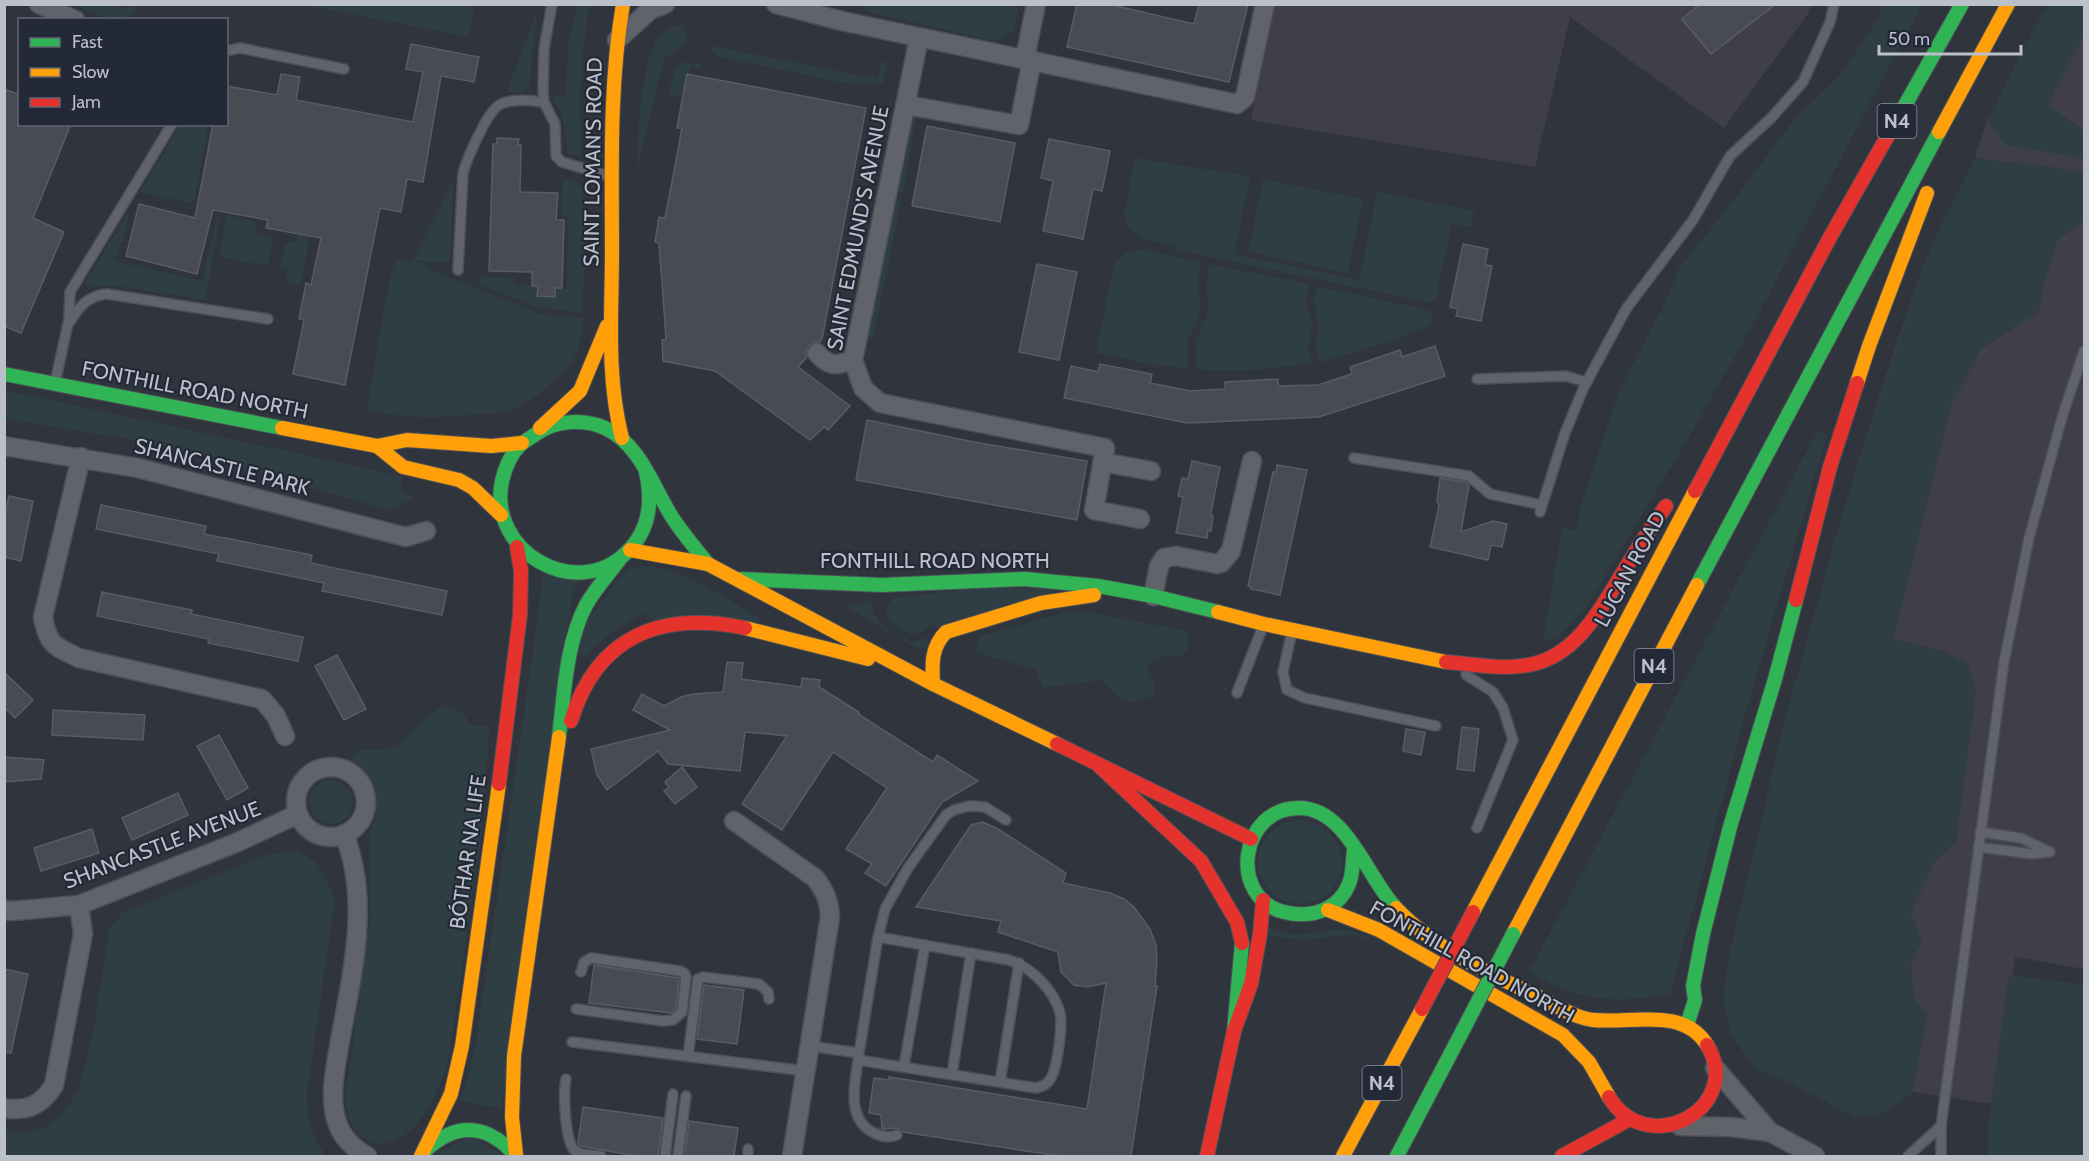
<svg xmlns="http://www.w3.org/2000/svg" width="2089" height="1161" font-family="Cabin,sans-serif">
  <rect width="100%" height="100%" fill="#30343d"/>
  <g fill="#403e4a">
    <polygon points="1275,5 1811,5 1807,15 1724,128 1570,17 1535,167 1251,120"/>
    <polygon points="2047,5 2084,5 2084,969 2015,957 1993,1104 1913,1092 1878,1116 1855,1117 1788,1082 1754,1068 1731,1034 1723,1001 1730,953 1786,716 1843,511 1898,338 1922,269 1941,225 1975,158 1987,120"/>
  </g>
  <g fill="#2e3e43">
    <path d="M 74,5 L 113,5 L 124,9 L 126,5 L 140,5 C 124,32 95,13 74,5 Z"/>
    <polygon points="305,5 475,5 468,37"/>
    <path d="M 578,5 L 590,5 C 580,55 579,105 582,156 L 568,154 L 562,115 L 552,96 L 565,96 L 569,36 Z"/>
    <polygon points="862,5 1019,5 1013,32 999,40 989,40 869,12"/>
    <polygon points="1882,5 1922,5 1751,328 1688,439 1587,606 1558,637 1543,642 1562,528 1576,530 1582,501 1620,389 1669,295 1677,271 1733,201 1796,117 1840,75 1878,19"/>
    <polygon points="2047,5 2084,5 2084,35 2048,105 2084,130 2084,158 2005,145 1987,120"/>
    <polygon points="537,12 529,90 520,93 506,92"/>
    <path d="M 684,24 L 687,41 L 680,48 L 664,59 L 637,170 C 637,142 641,61 657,40 C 664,30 673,26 684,24 Z"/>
    <polygon points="707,45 878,79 882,61 888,62 883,84 844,83 720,57 711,51"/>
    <polygon points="684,62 701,64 701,69 691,67 690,71 686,73 682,97 668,94 676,67"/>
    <polygon points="917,114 903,193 896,191 909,120"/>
    <polygon points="180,125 208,125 195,198 189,203 140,192"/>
    <path d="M 1135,158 L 1250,176 L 1235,254 L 1359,280 L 1377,191 L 1474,211 L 1471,227 L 1452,224 L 1436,298 L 1431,303 L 1176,250 L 1177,245 C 1155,241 1128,242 1124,215 Z"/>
    <polygon points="1975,158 2075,170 2084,175 2084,222 2058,239 2045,280 2039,312 1981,349 1950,408 1894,639 1942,651 1968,664 1976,692 1956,843 1935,861 1911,913 1922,942 1911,963 1914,998 1927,1015 1913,1092 1878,1116 1855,1117 1788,1082 1754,1068 1731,1034 1723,1001 1730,953 1786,716 1843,511 1922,269 1941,225"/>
    <polygon points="1263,179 1363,199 1348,273 1248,252"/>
    <polygon points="563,180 574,181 583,187 585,263 582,313 539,308 478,284 482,277 514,278 514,284 531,285 531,287 536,287 537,297 555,298 557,289 566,289 568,217 562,216"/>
    <polygon points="453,181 450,262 412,261"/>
    <polygon points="894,199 901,201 873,339 866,338"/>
    <polygon points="129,211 123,243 120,242 115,261 202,281 218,214 220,215 206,300 111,285 93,288 85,283"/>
    <polygon points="227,215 254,221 256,225 257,234 273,237 268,266 220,257 220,250"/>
    <polygon points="300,230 311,232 301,285 286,282 288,270 280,268 284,247 291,241 296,242"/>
    <polygon points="1140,249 1201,262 1198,283 1201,310 1188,342 1188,368 1154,365 1096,353 1114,264 1125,253"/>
    <polygon points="397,260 424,263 427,268 540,314 584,318 578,350 570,366 538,395 509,412 431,418 395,415 366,411 391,271"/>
    <path d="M 1209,264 L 1309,284 L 1306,303 L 1312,325 L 1308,350 L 1311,363 C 1273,369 1235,373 1197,369 L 1195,344 L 1208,311 L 1206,284 Z"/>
    <path d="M 1316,286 L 1429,310 C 1434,314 1433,320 1430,325 L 1400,338 L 1319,363 L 1315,350 L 1318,325 L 1314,302 Z"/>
    <polygon points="4,390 403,476 400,490 415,498 389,510 147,442 5,419"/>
    <path d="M 1818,430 L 1827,435 L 1746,712 L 1670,995 C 1608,1002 1585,1004 1529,972 Z"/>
    <path d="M 646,566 C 687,571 724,598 760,618 L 759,622 L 650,620 L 648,612 C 623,623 602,636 585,657 L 576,655 L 585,623 L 625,572 L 636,567 Z"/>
    <path d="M 541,573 L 581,579 L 574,590 L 565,638 L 502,1109 C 490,1105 470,1105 460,1100 L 470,1071 L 475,1048 L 533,651 L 542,580 Z"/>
    <path d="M 981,587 L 1062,589 L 938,628 L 934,624 L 924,631 L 912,635 C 898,627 874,615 894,598 Z"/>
    <path d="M 871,601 C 873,625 893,632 912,643 L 924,638 L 928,640 L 927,647 L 918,649 L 845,606 Z"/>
    <path d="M 1083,611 L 1188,631 L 1189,647 L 1183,655 L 1154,658 L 1147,669 L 1155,681 L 1154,695 C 1124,707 1122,703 1101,680 L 1044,688 L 1035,670 L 976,652 L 979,636 L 1067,612 Z"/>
    <path d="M 447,706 L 463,713 L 471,725 L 490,726 L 480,847 L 449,1056 C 441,1088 420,1140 383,1144 C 377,1145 371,1144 366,1140 C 352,1131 347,1117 345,1101 L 370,916 L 369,837 L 377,810 L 373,787 L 367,773 L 351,760 L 360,749 C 369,749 380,750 389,748 C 411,742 427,708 447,706 Z"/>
    <circle cx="331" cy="802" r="22"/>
    <circle cx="1300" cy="862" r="42"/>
    <path d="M 297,851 C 323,863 325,875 335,899 L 307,1094 C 308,1118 311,1137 327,1156 L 5,1156 L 5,1130 L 21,1133 L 48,1126 L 62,1114 L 79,1090 L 94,1027 L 109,929 L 123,912 L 270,854 Z"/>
    <polygon points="1266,926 1284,933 1298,935 1339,929 1352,931 1375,941 1347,935 1301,940 1270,936"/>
    <polygon points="2009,975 2084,984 2084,1156 1987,1156 1989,1116"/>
    <polygon points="469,1136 505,1156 432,1156"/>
  </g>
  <g fill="#484b52" stroke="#595c64" stroke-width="1.5">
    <polygon points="1077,4 1108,4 1194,24 1199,4 1248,4 1229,82 1067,47"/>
    <polygon points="1700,4 1776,4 1711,54 1682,19"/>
    <polygon points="411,44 479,57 474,82 441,76 423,182 407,179 401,212 380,208 345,385 293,374 304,320 299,319 306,283 311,285 321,238 266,228 268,220 213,210 197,274 126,256 139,204 195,218 213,124 226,124 226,86 277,95 281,74 300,77 296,100 413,122 423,72 406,69"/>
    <polygon points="687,74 866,108 822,339 820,342 814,342 809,345 806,350 807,357 798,367 850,406 828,430 824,427 810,440 715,371 663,361 662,340 666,339 664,310 659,243 655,242 659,217 665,218 675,166 682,128 677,128"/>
    <polygon points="4,89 20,95 20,124 71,124 33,218 64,232 21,333 4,326"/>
    <polygon points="927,126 1015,143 1000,222 912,206"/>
    <polygon points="497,138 519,139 518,145 521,145 520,192 558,193 556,220 564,220 562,288 555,288 555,297 537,296 538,286 532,286 532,272 489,271 493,144 497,144"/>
    <polygon points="1049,139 1110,151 1102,191 1093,189 1083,239 1043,231 1053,181 1041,178"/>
    <polygon points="1463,244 1488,249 1485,265 1492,266 1481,321 1456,316 1458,309 1450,307"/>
    <polygon points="1037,264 1077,272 1059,360 1019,352"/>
    <polygon points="1435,346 1445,376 1319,417 1187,423 1064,398 1071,366 1098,372 1100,364 1152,374 1150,383 1191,391 1225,389 1225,382 1278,379 1278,386 1318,385 1352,374 1350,367 1400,350 1402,357"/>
    <polygon points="867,420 974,442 1087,461 1077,520 856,480"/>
    <polygon points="1192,461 1220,467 1211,512 1211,515 1213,516 1211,531 1208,530 1207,538 1176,533 1183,497 1178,496 1182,478 1188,479"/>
    <polygon points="1277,465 1307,470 1280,595 1251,589 1251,587 1248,586 1273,472 1276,472"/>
    <polygon points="1440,478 1466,482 1469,485 1461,532 1493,521 1507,524 1502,547 1491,545 1488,560 1430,547 1439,506 1437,501"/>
    <polygon points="9,496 33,501 21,561 4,557 4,519"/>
    <polygon points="101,505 206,526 204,534 312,555 310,563 447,591 442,615 322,591 324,583 217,561 219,554 96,529"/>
    <polygon points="102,592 192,610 191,614 303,637 298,661 208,643 209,639 97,616"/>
    <polygon points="337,655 366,709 344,720 315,666"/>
    <polygon points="727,662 743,663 741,679 801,687 802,678 820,680 819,687 859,712 858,714 933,762 937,755 978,781 942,802 886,886 865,873 872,864 846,849 887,788 833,752 782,830 742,804 787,736 745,732 740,771 668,764 658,751 607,790 597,775 591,749 670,730 633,710 642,694 664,706 681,697 693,694 723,692"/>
    <polygon points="4,672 33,700 15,718 4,707"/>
    <polygon points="53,710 145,715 143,740 52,735"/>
    <polygon points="1462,727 1479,729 1474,771 1457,769"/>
    <polygon points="1406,729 1425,732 1421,755 1403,751"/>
    <polygon points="219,735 248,788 227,800 197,746"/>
    <polygon points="4,757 44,760 41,779 4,782"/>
    <polygon points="682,767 697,787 675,804 664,791 669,788 665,782"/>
    <polygon points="178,793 188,815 132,840 122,818"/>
    <polygon points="983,822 998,829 1066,873 1063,883 1110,893 1124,899 1134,907 1150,929 1156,945 1157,960 1155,986 1157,986 1131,1156 1059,1156 903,1132 898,1128 882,1129 881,1115 869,1113 874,1078 889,1080 889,1077 1087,1109 1106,983 1087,987 1074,985 1061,972 1058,952 998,932 1001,921 916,907 971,825"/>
    <polygon points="92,829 99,853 41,871 34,848"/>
    <polygon points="594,965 679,978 676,1009 671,1013 589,1003"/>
    <polygon points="4,969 28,974 11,1053 4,1052"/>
    <polygon points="704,985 744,990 737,1044 697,1039"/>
    <polygon points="583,1107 663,1118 658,1156 636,1156 580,1146 578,1143"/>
    <polygon points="689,1121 738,1128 734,1156 685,1156"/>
  </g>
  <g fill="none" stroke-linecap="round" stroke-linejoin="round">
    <g stroke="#4c4f55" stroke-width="12">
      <g id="lane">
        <polyline points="552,4 544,49 543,91 544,102 555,124 556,156 562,162 608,176"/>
        <polyline points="226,51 240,48 344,69"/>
        <path d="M 458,270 L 463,173 C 467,159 488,109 501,104 C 514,98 531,101 544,102"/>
        <path d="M 70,322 C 78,307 90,295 107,294 L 268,319"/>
        <polyline points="1477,379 1565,376 1587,382"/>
        <polyline points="55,383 69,319 70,292 172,124"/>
        <polyline points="1354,458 1469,476 1490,494 1542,505"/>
        <polyline points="1540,512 1565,433 1584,387 1626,309 1693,220 1730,156 1771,118 1803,82 1830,22 1834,4"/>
        <polyline points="1292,631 1283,672 1287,690 1305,698 1436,726"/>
        <polyline points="1466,675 1493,692 1503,708 1513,740 1477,828"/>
        <polyline points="1237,693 1263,626"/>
        <polyline points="1980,832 2021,838 2050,852"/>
        <polyline points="1978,847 2032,854 2050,852"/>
        <polyline points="576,1009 663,1021 673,1020 682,1012 686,977 684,973 680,971 591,958 584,962 581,972"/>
        <polyline points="572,1042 805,1071"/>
        <polyline points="809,1046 859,1053 878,937 885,909 908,868 946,815 954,810 969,806 985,807 1006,820"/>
        <path d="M 859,1055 C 855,1081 845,1119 874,1133 C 882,1137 889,1138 897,1135"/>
        <polyline points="688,1056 698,979 703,977 759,984 768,992 769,999"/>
        <path d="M 858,1060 L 1036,1088 C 1043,1086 1047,1085 1051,1078 C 1057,1068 1063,1025 1060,1013 C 1054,990 1031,967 1009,960 L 878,937"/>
        <polyline points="904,1066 925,945"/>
        <polyline points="952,1074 971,953"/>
        <path d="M 566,1079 C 563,1093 565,1139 574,1150 C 580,1156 593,1155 601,1156"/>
        <polyline points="1000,1082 1019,963"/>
        <polyline points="1941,1126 2004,662 2029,538 2063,414 2084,351"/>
        <polyline points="665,1156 673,1094"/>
        <polyline points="678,1156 686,1096"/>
        <polyline points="748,1156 748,1149"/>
        <polyline points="1908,1156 1941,1126 1941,1156"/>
      </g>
    </g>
    <g stroke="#4c4f55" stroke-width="21">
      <g id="street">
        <polyline points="39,4 75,20"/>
        <polyline points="776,4 842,21 1237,104 1245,97 1265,4"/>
        <polyline points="919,38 853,360 863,388 880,403 1105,448 1094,510 1140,519"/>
        <polyline points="617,40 650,10 665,4"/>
        <polyline points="1025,58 1036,4"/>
        <polyline points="906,105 1019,125 1032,60"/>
        <path d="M 817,353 C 829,367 836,366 853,360"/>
        <polyline points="4,446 138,468 406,537 426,531"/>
        <path d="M 81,457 L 43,617 C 48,646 55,646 79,658 L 262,699 L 276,716 L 285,736"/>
        <polyline points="1102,462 1151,471"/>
        <polyline points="1153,596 1159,566 1164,558 1176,556 1217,564 1221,563 1231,551 1252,461"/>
        <circle cx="331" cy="802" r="35"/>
        <path d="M 734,821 L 815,878 C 825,891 829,900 830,917 L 792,1156"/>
        <path d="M 344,834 C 371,901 352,973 340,1041 C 336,1065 329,1095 336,1119 C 341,1137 352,1147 367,1156"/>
        <polyline points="4,910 13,911 79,905 238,842 298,814"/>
        <polyline points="1715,1068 1770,1132"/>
        <path d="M 4,1108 C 27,1112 42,1105 54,1085 L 83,934 L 79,905"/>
        <polyline points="1680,1126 1731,1127 1770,1132 1815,1156"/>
      </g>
    </g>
    <g stroke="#4c4f55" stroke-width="16">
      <g id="fast">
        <polyline points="1895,123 1962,4"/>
        <polyline points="4,374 282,428"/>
        <path d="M 645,468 C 653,499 651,529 627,552 C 576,603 487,551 502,481 C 505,468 511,454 520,445 C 526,440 533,436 539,432 C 558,420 585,419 605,428 C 640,444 653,487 672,517 C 683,534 696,549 708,564"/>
        <polyline points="738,579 882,585 1025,579 1098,586 1153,596 1218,612"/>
        <polyline points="1697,585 1939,132"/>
        <path d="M 559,737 C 564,695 566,643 586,605 C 595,589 608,575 619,560"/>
        <path d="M 1354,849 C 1353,859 1353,871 1350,881 C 1340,910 1311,919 1284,912 C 1228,898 1239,808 1299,808 C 1347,808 1367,878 1396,908"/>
        <polyline points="1687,1025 1695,1000 1693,986 1703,934 1730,827 1775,679 1796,600"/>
        <polyline points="1234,1031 1242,943"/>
        <path d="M 426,1150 C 457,1121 488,1124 516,1156"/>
        <polyline points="1397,1156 1463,1030"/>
      </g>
    </g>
    <g stroke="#4c4f55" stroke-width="16">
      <g id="slow">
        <polyline points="1939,132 2008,4"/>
        <polyline points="1857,383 1869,346 1927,193"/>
        <polyline points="282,428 377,446 407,440 491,446 522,443"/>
        <polyline points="540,428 580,391 607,326"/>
        <path d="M 622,438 C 606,376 612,314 612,251 C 612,168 609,86 623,4"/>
        <polyline points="377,446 403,467 459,480 473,488 501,515"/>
        <polyline points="630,550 708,564 933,684 1057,744"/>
        <polyline points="1218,612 1264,624 1446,662"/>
        <polyline points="745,628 868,659"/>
        <path d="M 933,684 C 932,664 931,647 946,632 L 1041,603 L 1094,595"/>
        <path d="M 1396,908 C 1433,948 1494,976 1543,999 C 1558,1007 1576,1018 1593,1020 C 1631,1024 1683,1006 1707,1045"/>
        <polyline points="1328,910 1379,930 1563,1035 1589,1062 1609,1097"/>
        <polyline points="1473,912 1695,491"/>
        <polyline points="1513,934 1697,585"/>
        <polyline points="516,1155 512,1117 514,1056 559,737"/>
        <polyline points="421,1156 451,1094 462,1046 499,784"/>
        <polyline points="1343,1156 1422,1009"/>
      </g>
    </g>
    <g stroke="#4c4f55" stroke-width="16">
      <g id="jam">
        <polyline points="1695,491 1829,239 1895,123"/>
        <polyline points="1796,600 1830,467 1857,383"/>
        <path d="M 1446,662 C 1472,664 1502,670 1528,665 C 1582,656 1607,596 1633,556 C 1643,539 1655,522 1666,506"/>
        <path d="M 571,721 C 597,635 662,611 745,628"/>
        <polyline points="1057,744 1251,839"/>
        <polyline points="1099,766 1201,861 1237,922 1242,943"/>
        <polyline points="499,784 520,615 521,571 517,547"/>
        <path d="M 1609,1097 C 1648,1161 1745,1107 1707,1045"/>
        <polyline points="1207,1156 1234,1031 1251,984 1260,934 1263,900"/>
        <polyline points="1562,1156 1628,1120"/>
      </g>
    </g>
    <use href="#lane" stroke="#60636a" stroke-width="9"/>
    <use href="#street" stroke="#60636a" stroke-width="18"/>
    <use href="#fast" stroke="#30b455" stroke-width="14"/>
    <use href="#slow" stroke="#ff9f0a" stroke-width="14"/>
    <use href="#jam" stroke="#e5322d" stroke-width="14"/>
    <g stroke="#4d5058" stroke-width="16" stroke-linecap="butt">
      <polyline id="fast-bridge" points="1463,1030 1513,934"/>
    </g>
    <g stroke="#4d5058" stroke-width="16" stroke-linecap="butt">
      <polyline id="jam-bridge" points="1422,1009 1473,912"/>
    </g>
    <use href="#fast-bridge" stroke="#30b455" stroke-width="14"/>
    <use href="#jam-bridge" stroke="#e5322d" stroke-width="14"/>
  </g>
  <g text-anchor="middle" stroke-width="4.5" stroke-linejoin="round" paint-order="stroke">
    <g fill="#232937" stroke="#8e939f" stroke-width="1.5">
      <rect x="1877.5" y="104" width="39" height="34" rx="4.5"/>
      <rect x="1634.5" y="649" width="39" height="34" rx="4.5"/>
      <rect x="1362.5" y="1066" width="39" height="34" rx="4.5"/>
    </g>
    <g font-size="20" font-weight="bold" fill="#bcc0cb">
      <text x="1897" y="128">N4</text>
      <text x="1654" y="673">N4</text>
      <text x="1382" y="1090">N4</text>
    </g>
    <g font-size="21" fill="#bcc0cb" stroke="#232937">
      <text transform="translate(593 162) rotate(-89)" y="7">SAINT LOMAN'S ROAD</text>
      <text transform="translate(858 228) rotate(-79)" y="7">SAINT EDMUND'S AVENUE</text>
      <text transform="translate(195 390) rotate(11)" y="7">FONTHILL ROAD NORTH</text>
      <text transform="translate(222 467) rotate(14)" y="7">SHANCASTLE PARK</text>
      <text x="935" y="568">FONTHILL ROAD NORTH</text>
      <text transform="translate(1630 569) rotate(-62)" y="7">LUCAN ROAD</text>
      <text transform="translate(162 845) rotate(-21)" y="7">SHANCASTLE AVENUE</text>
      <text transform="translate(468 852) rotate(-82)" y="7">BÓTHAR NA LIFE</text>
      <text transform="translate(1472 962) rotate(29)" y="7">FONTHILL ROAD NORTH</text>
    </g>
  </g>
  <rect width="2089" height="1161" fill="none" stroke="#bcc0cb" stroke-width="12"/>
  <rect x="18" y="18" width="210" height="108" fill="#232937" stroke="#606572" stroke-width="1.5"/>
  <rect x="30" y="38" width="30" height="9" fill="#30b455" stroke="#606572" stroke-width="1.5"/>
  <text x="72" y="48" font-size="18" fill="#bcc0cb">Fast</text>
  <rect x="30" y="68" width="30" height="9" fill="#ff9f0a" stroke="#606572" stroke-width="1.5"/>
  <text x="72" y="78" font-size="18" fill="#bcc0cb">Slow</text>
  <rect x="30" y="98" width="30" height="9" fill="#e5322d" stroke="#606572" stroke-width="1.5"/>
  <text x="72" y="108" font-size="18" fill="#bcc0cb">Jam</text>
  <path d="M1879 45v9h142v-9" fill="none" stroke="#bcc0cb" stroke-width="3"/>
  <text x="1888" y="45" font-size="18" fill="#bcc0cb" stroke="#232937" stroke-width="4.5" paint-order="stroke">50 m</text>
</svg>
